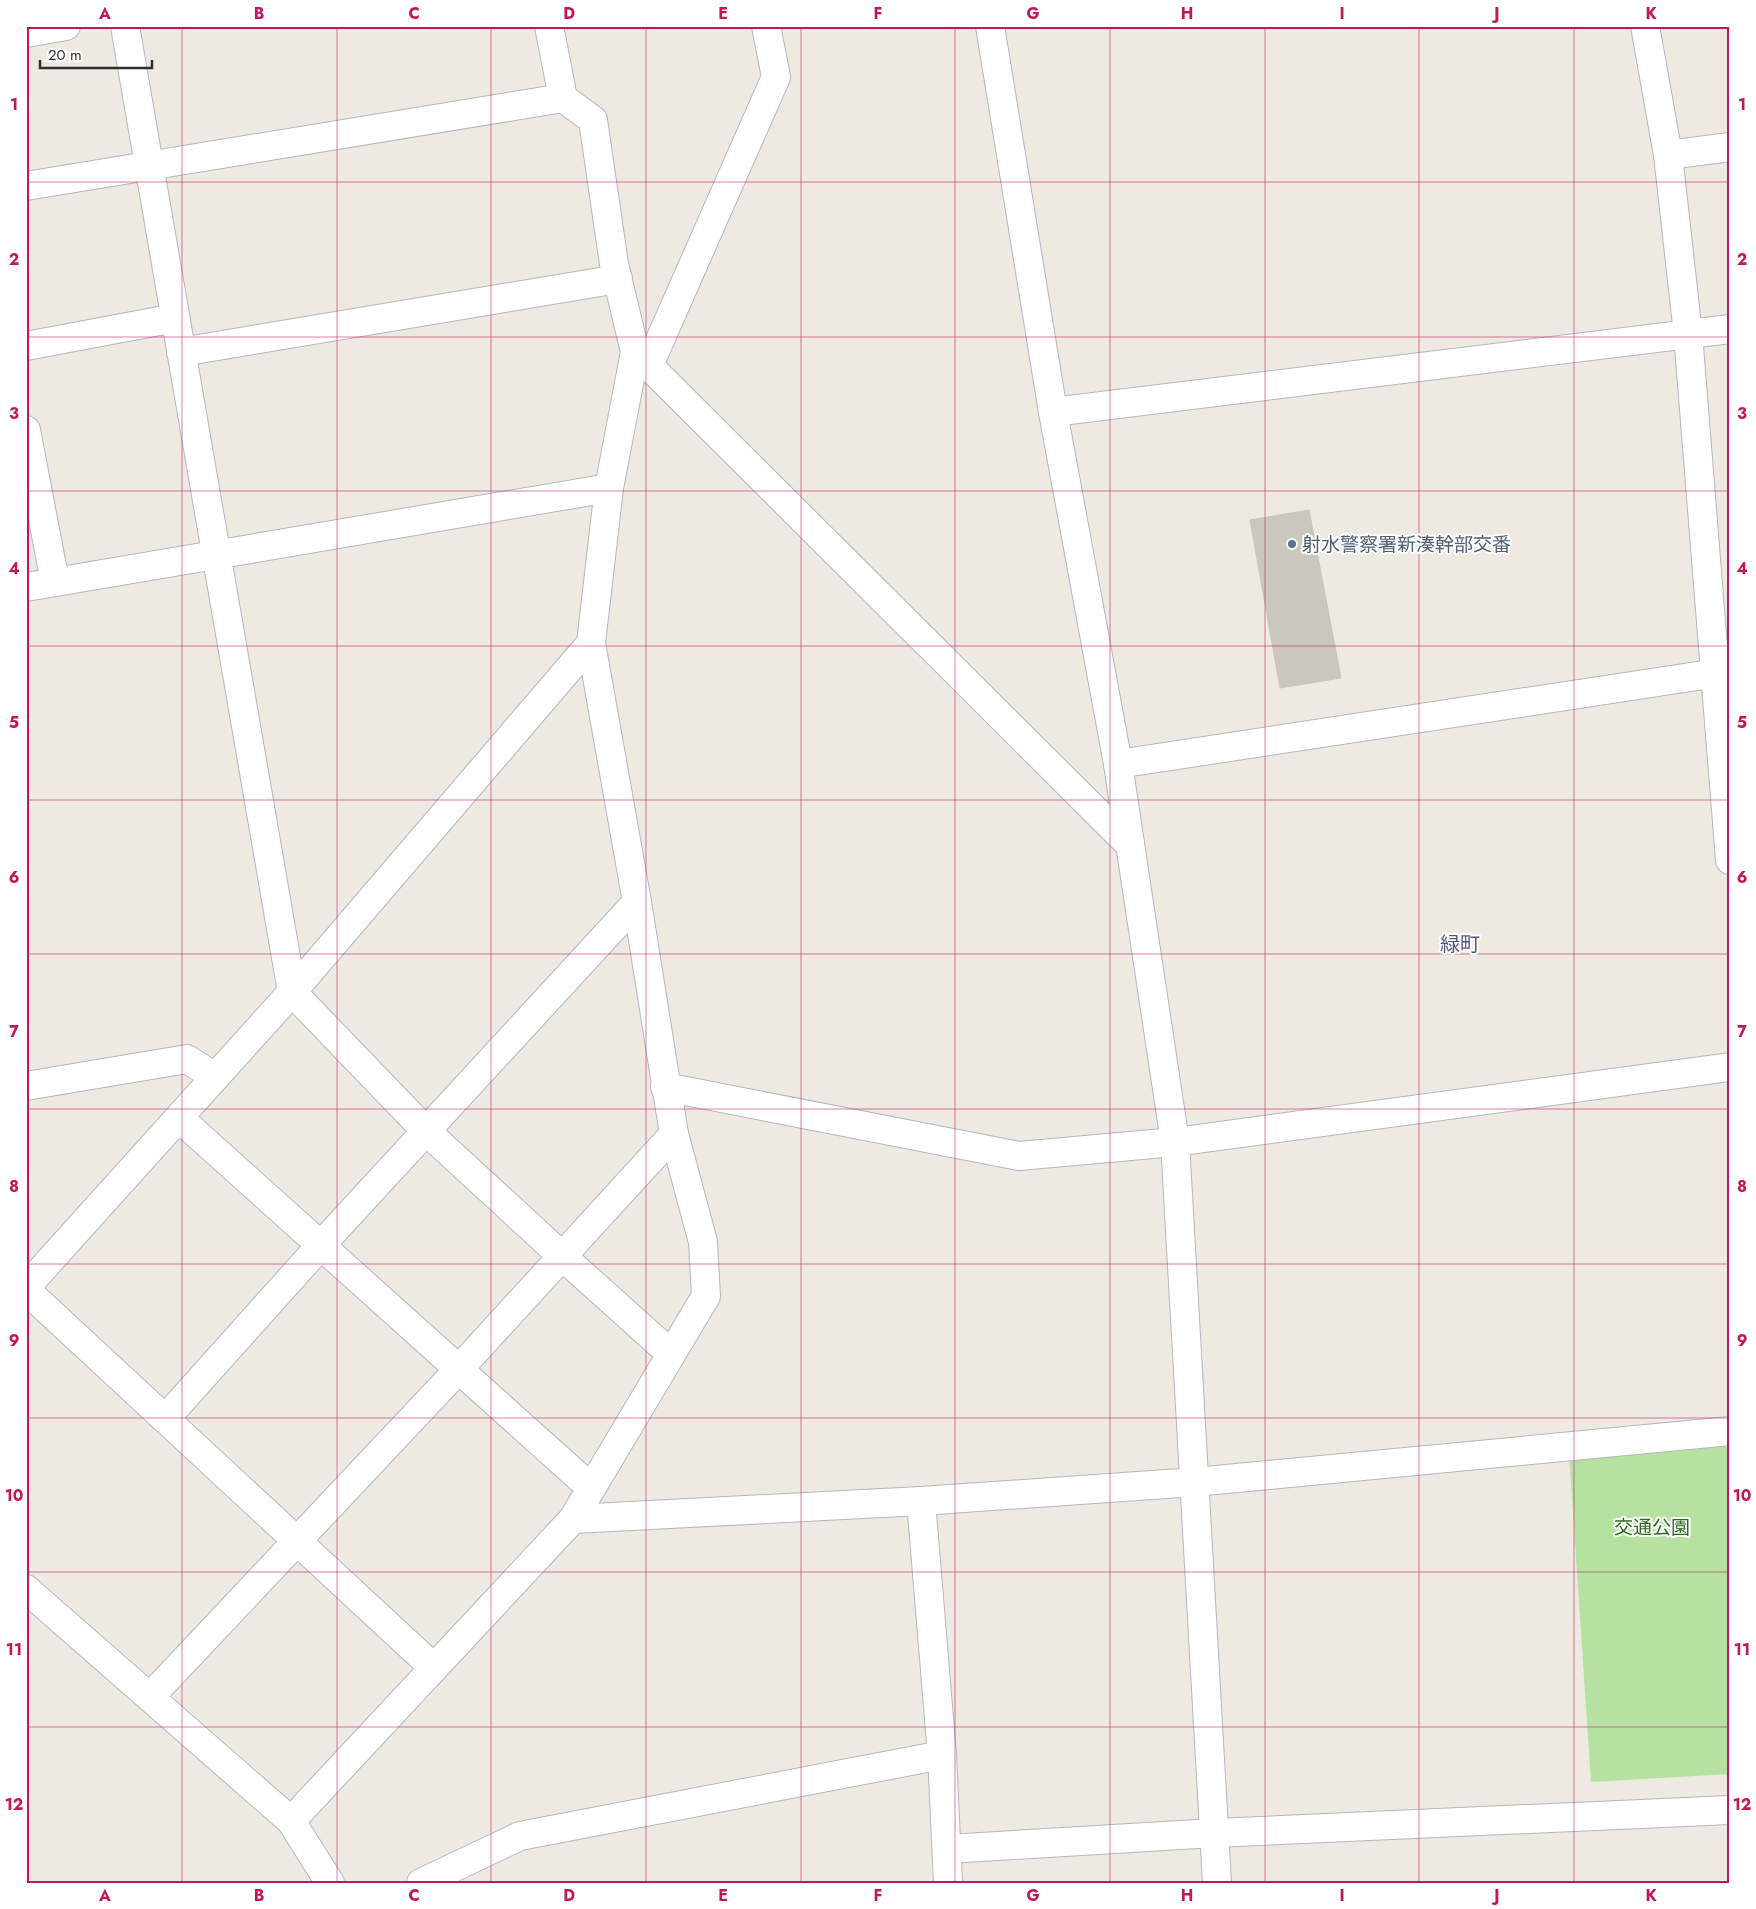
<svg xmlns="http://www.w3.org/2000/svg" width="1756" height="1909" font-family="Jost,'Noto Sans JP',sans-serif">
  <rect width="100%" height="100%" fill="#eee9e1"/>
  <polygon fill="#b5e1a1" points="1730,1438 1730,1774 1591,1782 1569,1452"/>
  <polygon fill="#cac7bf" stroke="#cac5bb" points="1309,510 1341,678 1280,688 1250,520"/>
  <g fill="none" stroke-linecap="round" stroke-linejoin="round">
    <g stroke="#b4b7c0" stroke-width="30">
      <g id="minor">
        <polyline points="125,26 292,992 426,1131 562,1256 671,1354"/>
        <polyline points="990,26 1053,412 1118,764 1175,1142 1217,1883"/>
        <polyline points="1645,26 1668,155 1688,334 1730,860"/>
        <polyline points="26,33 66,26"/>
        <polyline points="1668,155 1730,147"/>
        <polyline points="26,186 563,98"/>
        <polyline points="26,346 175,318"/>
        <polyline points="181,352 618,279"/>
        <polyline points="635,352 1130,845"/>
        <polyline points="649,365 776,77 766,26"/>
        <polyline points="1053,412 1730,329"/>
        <polyline points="26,430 55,582"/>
        <polyline points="26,587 609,488"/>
        <polyline points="1118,764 1730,671"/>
        <polyline points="26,1086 187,1059 215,1077"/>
        <polyline points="665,1087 1019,1156 1175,1142 1730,1067"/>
        <polyline points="179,1118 591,1488"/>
        <polyline points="26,1287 292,992 591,643"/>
        <polyline points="26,1290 434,1668"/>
        <polyline points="165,1419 321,1245 637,902"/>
        <polyline points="921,1501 942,1755 948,1883"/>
        <polyline points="573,1519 921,1501 1195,1482 1730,1431"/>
        <polyline points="26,1589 291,1821 330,1883"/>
        <polyline points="150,1697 459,1369 674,1134"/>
        <polyline points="291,1821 573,1519 706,1296 703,1242 674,1134 637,902 591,643 609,488 635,352 614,264 593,120 563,98 549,26"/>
        <polyline points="947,1849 1214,1833 1730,1810"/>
        <polyline points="421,1883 520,1836 942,1755"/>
      </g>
    </g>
    <use href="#minor" stroke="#fff" stroke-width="28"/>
  </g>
  <path fill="none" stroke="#c2185b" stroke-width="1" stroke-opacity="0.55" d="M 182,26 L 182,1883M 337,26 L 337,1883M 491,26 L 491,1883M 646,26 L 646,1883M 801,26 L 801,1883M 955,26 L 955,1883M 1110,26 L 1110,1883M 1265,26 L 1265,1883M 1419,26 L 1419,1883M 1574,26 L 1574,1883M 26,182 L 1730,182M 26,337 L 1730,337M 26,491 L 1730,491M 26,646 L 1730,646M 26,800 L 1730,800M 26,954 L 1730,954M 26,1109 L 1730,1109M 26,1264 L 1730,1264M 26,1418 L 1730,1418M 26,1572 L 1730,1572M 26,1727 L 1730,1727"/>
  <circle fill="#5c6f8a" stroke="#fff" stroke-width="2" cx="1292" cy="544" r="5"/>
  <g text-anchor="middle" stroke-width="4" stroke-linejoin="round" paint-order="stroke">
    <g font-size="19" fill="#4e5e75" stroke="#fff" text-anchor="start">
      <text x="1302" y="551">射水警察署新湊幹部交番</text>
    </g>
    <g font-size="19" fill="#2c691f" stroke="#fff">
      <text x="1652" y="1534">交通公園</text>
    </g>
    <g font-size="20" fill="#4f567d" stroke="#fff">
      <text x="1460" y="951">緑町</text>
    </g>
  </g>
  <rect width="1756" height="1909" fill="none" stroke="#ffffff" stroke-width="55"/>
  <path d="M40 60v8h112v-8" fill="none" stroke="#2e2e2e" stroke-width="2.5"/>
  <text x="48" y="60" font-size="15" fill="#2e2e2e" stroke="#ffffff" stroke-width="4" paint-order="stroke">20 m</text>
  <rect x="28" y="28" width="1700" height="1854" fill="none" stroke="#c2185b" stroke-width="2"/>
  <g font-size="16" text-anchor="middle" font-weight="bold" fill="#c2185b">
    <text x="105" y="19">A</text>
    <text x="259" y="19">B</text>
    <text x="414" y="19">C</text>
    <text x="569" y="19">D</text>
    <text x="723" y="19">E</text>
    <text x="878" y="19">F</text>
    <text x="1033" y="19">G</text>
    <text x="1187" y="19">H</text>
    <text x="1342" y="19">I</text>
    <text x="1497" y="19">J</text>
    <text x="1651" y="19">K</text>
    <text x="14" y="110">1</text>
    <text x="1742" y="110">1</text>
    <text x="14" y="265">2</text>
    <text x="1742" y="265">2</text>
    <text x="14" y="419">3</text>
    <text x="1742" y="419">3</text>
    <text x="14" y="574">4</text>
    <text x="1742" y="574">4</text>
    <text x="14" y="728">5</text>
    <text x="1742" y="728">5</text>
    <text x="14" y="883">6</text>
    <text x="1742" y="883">6</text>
    <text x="14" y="1037">7</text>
    <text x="1742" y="1037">7</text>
    <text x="14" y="1192">8</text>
    <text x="1742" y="1192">8</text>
    <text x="14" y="1346">9</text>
    <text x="1742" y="1346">9</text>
    <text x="14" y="1501">10</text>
    <text x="1742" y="1501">10</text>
    <text x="14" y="1655">11</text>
    <text x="1742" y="1655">11</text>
    <text x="14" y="1810">12</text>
    <text x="1742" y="1810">12</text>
    <text x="105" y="1901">A</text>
    <text x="259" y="1901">B</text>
    <text x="414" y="1901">C</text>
    <text x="569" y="1901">D</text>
    <text x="723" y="1901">E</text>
    <text x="878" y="1901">F</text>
    <text x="1033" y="1901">G</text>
    <text x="1187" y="1901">H</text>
    <text x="1342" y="1901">I</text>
    <text x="1497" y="1901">J</text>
    <text x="1651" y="1901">K</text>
  </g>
</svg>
